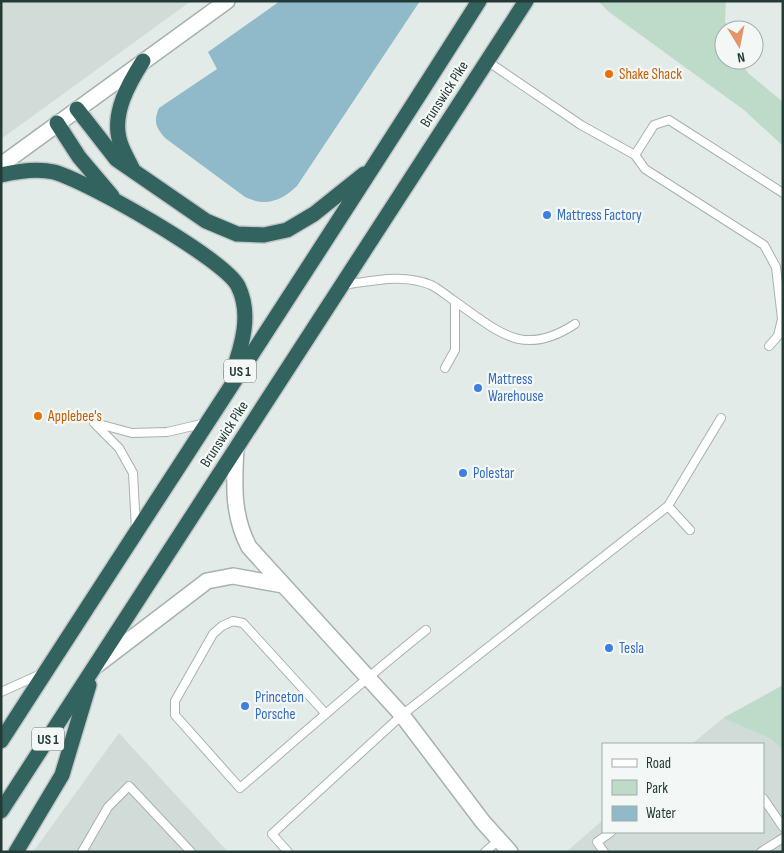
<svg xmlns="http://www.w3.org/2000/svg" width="784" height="853" font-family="'Sofia Sans Condensed',sans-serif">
  <rect width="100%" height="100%" fill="#e3ebe8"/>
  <g fill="#d1dbd7">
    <polygon points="1,1 191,1 1,139"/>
    <polygon points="723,718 771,739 783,750 783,852 566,852 603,820 603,832 763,832 763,744 692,744"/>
    <polygon points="119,733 228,852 33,852"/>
  </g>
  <g fill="#bedac9">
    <polygon points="598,1 726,1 725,21 728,30 724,30 724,60 740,60 748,73 783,102 783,146 744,110 609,12"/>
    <polygon points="783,685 783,750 771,739 723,718"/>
  </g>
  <path fill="#90baca" d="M 280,1 L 420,1 L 297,186 C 281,201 266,207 245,197 L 165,138 C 156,127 153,122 159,108 L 217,69 L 208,52 Z"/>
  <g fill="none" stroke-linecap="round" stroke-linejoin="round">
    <g stroke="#a6b2af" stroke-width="10">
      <g id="lane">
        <polyline points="487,61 581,125 635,155 645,169 764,245 776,267 782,319 778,336 769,346"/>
        <polyline points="635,155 654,125 669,120 783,193"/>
        <path d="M 343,285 C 372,281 403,273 431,285 C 439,289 446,295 453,300 C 498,331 522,359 575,324"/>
        <polyline points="445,368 455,350 455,302"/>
        <polyline points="94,423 119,448 133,473 136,529"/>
        <polyline points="95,423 132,433 167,432 206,423"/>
        <polyline points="668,506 721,418"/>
        <polyline points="1,692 41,674"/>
        <path d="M 326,714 L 243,623 L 233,621 L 222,626 L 213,634 L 175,701 L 175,715 L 240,788 C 302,735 362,681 426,630"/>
        <polyline points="763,798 783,827"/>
        <polyline points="82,852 108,807 129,786 191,852"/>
        <polyline points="288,852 272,834 402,715 668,506 690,530"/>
        <polyline points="485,852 499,840"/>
        <polyline points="604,852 597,842 611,832"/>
        <polyline points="761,852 783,838"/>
      </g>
    </g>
    <g stroke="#a6b2af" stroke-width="18">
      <g id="street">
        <polyline points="1,165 227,1"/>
        <path d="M 236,448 C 234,483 232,515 249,547 L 402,715 L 483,822 L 510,852"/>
        <polyline points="97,665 207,581 233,576 283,585"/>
      </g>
    </g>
    <g stroke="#c2c8c7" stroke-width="18">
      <g id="highway">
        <polyline points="77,109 116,159 206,221 237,234 264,235 287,230 314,214 364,174"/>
        <polyline points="57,123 79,157 112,196"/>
        <path d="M 133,170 C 129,161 123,152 120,142 C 111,114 129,83 143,61"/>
        <path d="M 1,175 C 18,171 37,168 54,172 C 87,181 224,259 238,286 C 252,314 242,346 232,374"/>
        <path d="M 1,741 C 160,494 322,249 479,1"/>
        <polyline points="1,811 526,1"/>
        <polyline points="16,852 62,775 89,685"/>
      </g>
    </g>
    <use href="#lane" stroke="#fff" stroke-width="8"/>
    <use href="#street" stroke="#fff" stroke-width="15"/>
    <use href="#highway" stroke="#33635f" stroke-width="15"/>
  </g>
  <g fill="#e8710a" stroke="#f3f8f6" stroke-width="2">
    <circle cx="609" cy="74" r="5"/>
    <circle cx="38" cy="416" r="5"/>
  </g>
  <g fill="#3f7fe0" stroke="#f3f8f6" stroke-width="2">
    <circle cx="547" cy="215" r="5"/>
    <circle cx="478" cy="388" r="5"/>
    <circle cx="463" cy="473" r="5"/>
    <circle cx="609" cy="648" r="5"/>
    <circle cx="245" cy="706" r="5"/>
  </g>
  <g text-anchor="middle" stroke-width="4.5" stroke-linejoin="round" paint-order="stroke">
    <g fill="#f3f8f6" stroke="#627370" stroke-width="1">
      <rect x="224" y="359.5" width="32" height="23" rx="4"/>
      <rect x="32" y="727.5" width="32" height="23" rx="4"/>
    </g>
    <g font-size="14" font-weight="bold" fill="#243a37">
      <text x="240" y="376">US 1</text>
      <text x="48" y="744">US 1</text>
    </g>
    <g font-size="15" fill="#c56008" stroke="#f3f8f6" text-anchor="start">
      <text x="619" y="79">Shake Shack</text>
      <text x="48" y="421">Applebee's</text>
    </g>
    <g font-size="15" fill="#243a37" stroke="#f3f8f6">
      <text transform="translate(444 94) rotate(-57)" y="5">Brunswick Pike</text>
      <text transform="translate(224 434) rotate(-57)" y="5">Brunswick Pike</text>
    </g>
    <g font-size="15" fill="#366cbe" stroke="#f3f8f6" text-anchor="start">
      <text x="557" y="220">Mattress Factory</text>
      <text x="488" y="384">Mattress<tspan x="488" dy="17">Warehouse</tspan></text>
      <text x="473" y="478">Polestar</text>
      <text x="619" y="653">Tesla</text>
      <text x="255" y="702">Princeton<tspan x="255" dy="17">Porsche</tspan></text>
    </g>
  </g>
  <rect width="784" height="853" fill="none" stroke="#243a37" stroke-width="5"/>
  <rect x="602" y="743" width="162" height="90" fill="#f3f8f6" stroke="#a0acaa"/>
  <rect x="612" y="759" width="25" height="8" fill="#ffffff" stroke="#a0acaa"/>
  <text x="646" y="768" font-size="15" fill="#243a37">Road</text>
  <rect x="612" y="780" width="25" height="15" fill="#bedac9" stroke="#a0acaa"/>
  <text x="646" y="793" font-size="15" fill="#243a37">Park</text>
  <rect x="612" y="806" width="25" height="15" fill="#90baca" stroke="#a0acaa"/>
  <text x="646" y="818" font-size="15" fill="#243a37">Water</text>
  <g transform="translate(739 45) rotate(170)"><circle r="24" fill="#f3f8f6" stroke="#a0acaa"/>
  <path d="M0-4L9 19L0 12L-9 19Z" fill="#e39569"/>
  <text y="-8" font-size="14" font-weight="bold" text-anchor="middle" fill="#243a37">N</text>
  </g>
</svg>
